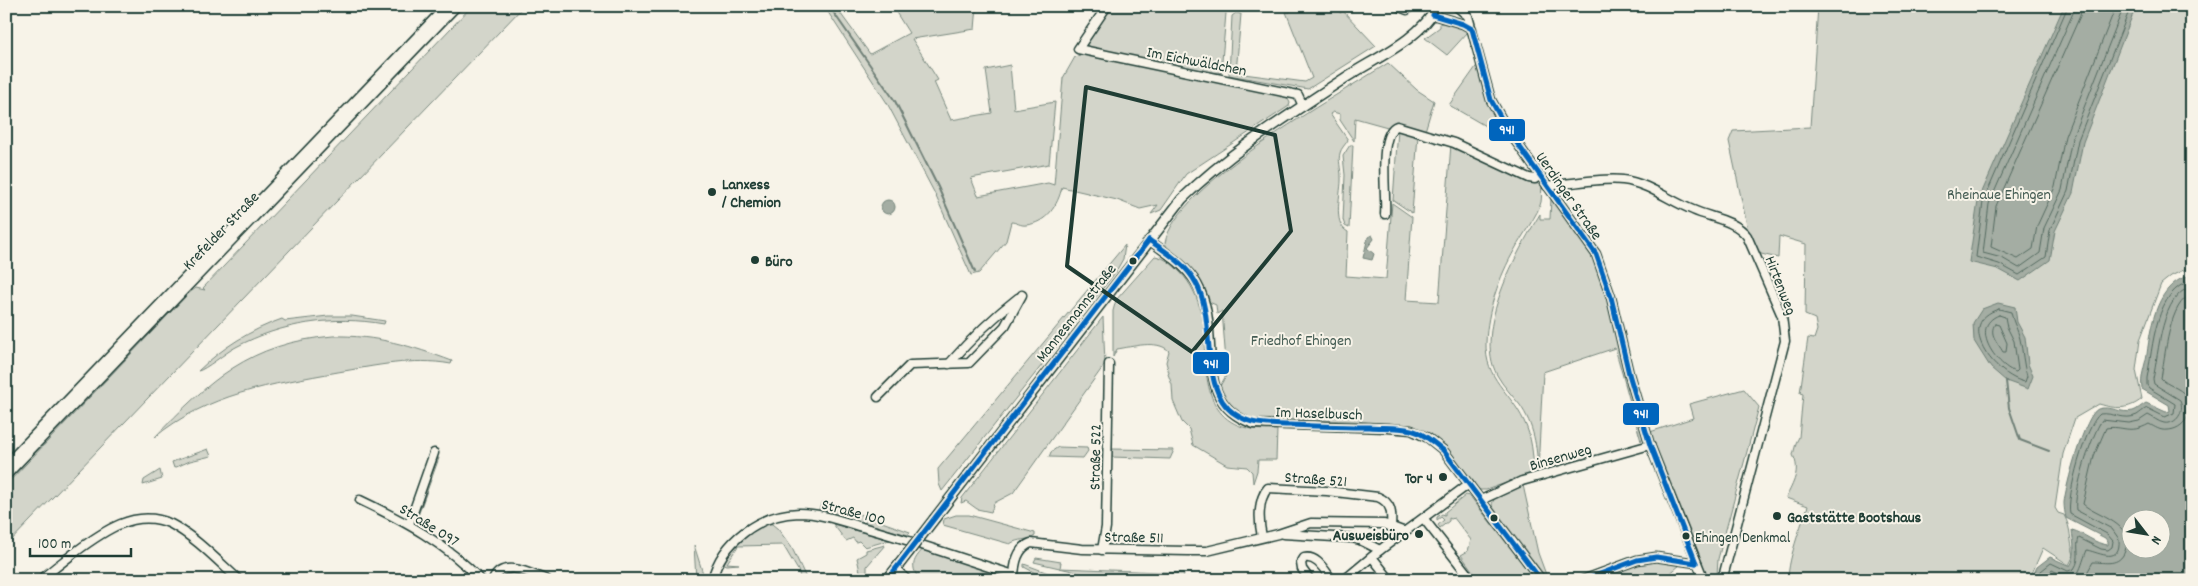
<svg xmlns="http://www.w3.org/2000/svg" width="2198" height="586" font-family="Dekko,sans-serif">
  <rect width="100%" height="100%" fill="#f7f3e8"/>
  <filter id="ink" filterUnits="userSpaceOnUse"><feTurbulence type="fractalNoise" baseFrequency=".02" numOctaves="2"/><feDisplacementMap in="SourceGraphic" scale="10" xChannelSelector="R" yChannelSelector="G"/><feConvolveMatrix kernelMatrix="1 2 1 2 8 2 1 2 1" color-interpolation-filters="sRGB"/></filter>
  <g filter="url(#ink)">
    <g fill="#d3d5ca" stroke="#79897f">
      <polygon points="472,6 524,6 6,546 6,485 189,293 196,288 205,290 203,288"/>
      <path d="M 824,6 L 835,6 L 870,54 L 909,33 L 892,6 L 977,6 L 975,29 L 912,39 L 938,80 L 934,82 L 951,120 L 992,113 L 986,70 L 1010,65 L 1014,109 L 1055,102 L 1049,164 L 971,178 L 978,196 L 1048,183 L 1054,185 L 1063,78 L 1075,57 L 1082,54 L 1228,83 L 1287,97 L 1290,103 L 1289,106 L 1186,174 L 1161,210 L 1151,214 L 1158,205 L 1140,209 L 1117,200 L 1062,187 C 1058,205 1047,223 1026,225 C 1021,226 1016,222 1011,222 L 1006,241 L 979,273 L 971,275 L 934,192 L 887,103 Z"/>
      <polygon points="1110,6 1221,6 1226,13 1221,73 1200,71 1084,49 1082,46"/>
      <polygon points="1293,6 1335,6 1340,13 1343,11 1376,46 1308,89 1229,75 1232,16 1236,13 1241,14 1236,73 1305,82 1312,78 1286,12 1290,12"/>
      <path d="M 1818,6 L 2192,6 L 2192,263 L 2190,267 L 2171,276 L 2161,284 L 2140,340 L 2136,370 L 2142,399 C 2128,410 2116,409 2099,404 L 2075,418 L 2063,454 L 2055,508 L 2058,513 L 2064,515 C 2072,530 2069,539 2074,555 L 2069,565 L 2043,548 L 2029,580 L 1789,580 C 1785,568 1803,519 1808,506 L 1786,498 C 1793,483 1801,471 1793,455 L 1796,443 L 1799,437 L 1803,394 L 1800,393 L 1808,338 L 1814,339 L 1817,330 L 1815,319 L 1805,315 L 1806,244 L 1779,236 L 1778,258 L 1757,253 L 1748,230 L 1729,141 L 1733,131 L 1810,127 Z"/>
      <polygon points="1440,23 1451,23 1468,32 1447,55 1425,38 1440,27"/>
      <path d="M 1388,63 L 1417,90 L 1434,101 L 1425,131 L 1394,123 L 1391,128 L 1355,118 L 1354,141 L 1340,120 L 1340,114 L 1333,112 L 1330,114 L 1348,140 C 1346,144 1341,148 1340,153 C 1338,160 1341,169 1341,177 C 1342,192 1331,223 1348,232 L 1346,276 L 1386,279 L 1392,203 L 1412,217 L 1406,300 L 1439,302 L 1451,144 L 1542,186 C 1541,191 1542,197 1541,202 C 1539,213 1521,237 1515,249 C 1499,277 1487,311 1486,343 C 1485,380 1510,391 1524,421 C 1532,437 1533,455 1534,473 L 1486,490 L 1480,490 L 1475,487 C 1463,470 1451,449 1433,437 C 1398,415 1306,422 1262,421 C 1242,419 1225,406 1220,386 L 1227,374 L 1222,311 L 1217,314 L 1216,305 L 1209,302 L 1197,277 L 1169,251 L 1165,243 C 1175,185 1337,96 1388,63 Z"/>
      <polygon points="1478,64 1495,113 1487,127 1449,105"/>
      <polygon points="1398,129 1418,135 1412,213 1393,200"/>
      <polygon points="1350,145 1353,145 1349,228 1345,226 1343,220 1345,175 1343,156"/>
      <path d="M 1549,195 L 1595,257 L 1609,304 L 1643,437 L 1641,441 L 1615,348 L 1543,372 L 1538,470 C 1537,447 1534,425 1520,405 C 1512,395 1503,386 1497,375 C 1473,330 1517,252 1540,214 L 1540,219 L 1550,219 L 1551,198 Z"/>
      <polygon points="1125,245 1123,259 1115,273 942,491 939,484 938,469"/>
      <path d="M 1155,256 C 1166,258 1173,265 1180,272 C 1191,283 1198,298 1201,313 C 1209,350 1195,412 1243,427 C 1254,430 1266,430 1277,430 L 1276,460 L 1258,460 L 1257,471 L 1253,483 L 1252,472 L 1247,467 L 1227,465 L 1193,445 L 1189,429 L 1182,422 L 1173,401 L 1172,385 L 1168,374 L 1169,373 L 1166,362 L 1169,351 C 1157,339 1132,347 1117,349 L 1113,357 L 1113,311 L 1116,300 Z"/>
      <path d="M 328,316 L 352,316 L 385,321 L 384,324 C 333,315 281,323 236,347 C 226,352 205,370 198,371 C 222,348 250,330 282,319 L 285,321 Z"/>
      <polygon points="1103,317 1105,364 1013,493 994,503 991,512 977,509 966,501 961,503 962,498"/>
      <path d="M 333,336 C 376,335 412,346 452,361 L 451,364 C 413,357 375,366 338,372 C 272,384 206,394 154,438 C 210,380 249,343 333,336 Z"/>
      <polygon points="1744,389 1759,407 1718,559 1717,575 1710,578 1706,575 1650,432 1693,418 1689,404"/>
      <polygon points="1058,447 1087,448 1088,451 1083,458 1049,457 1051,452"/>
      <polygon points="208,449 211,456 190,461 174,468 172,462"/>
      <polygon points="1111,449 1174,450 1170,459 1111,457"/>
      <polygon points="438,458 439,458 416,521 427,526 426,527 416,523 415,518"/>
      <polygon points="160,470 162,479 143,485 144,480"/>
      <path d="M 1523,485 L 1538,553 L 1548,580 L 1492,506 C 1493,492 1511,489 1523,485 Z"/>
      <polygon points="1466,495 1470,496 1535,580 1479,580 1461,555 1468,551 1471,540 1454,518 1451,519 1449,518 1449,521 1440,528 1438,525 1444,520 1441,517 1437,520 1437,517 1442,514 1445,515 1445,512"/>
      <polygon points="823,502 840,508 840,507 910,532 908,535 822,511 819,509"/>
      <path d="M 956,515 L 969,515 L 1035,533 L 1035,536 C 1028,541 1018,538 1010,544 L 943,525 L 944,519 Z"/>
      <path d="M 766,523 L 772,524 L 778,529 L 792,548 L 807,580 L 800,580 L 799,572 L 783,545 L 738,546 L 727,563 L 739,564 L 727,565 L 724,564 C 730,544 748,532 766,523 Z"/>
      <polygon points="833,524 890,540 865,547 859,541 856,542 853,538 846,541"/>
      <polygon points="694,545 705,580 696,580"/>
      <polygon points="885,545 867,566 867,580 862,580 857,558 866,553 866,550"/>
      <path d="M 924,548 L 1000,575 L 999,577 L 1004,580 L 915,580 L 917,576 C 910,564 915,558 924,548 Z"/>
      <polygon points="1036,558 1061,562 1060,568 1184,573 1183,580 1102,578 1034,562"/>
      <polygon points="1649,561 1663,561 1680,565 1662,580 1595,580 1628,566"/>
      <polygon points="1024,564 1067,580 1049,580 1024,567"/>
      <polygon points="515,573 531,578 530,580 525,578 523,580 499,580 500,577"/>
    </g>
    <g fill="#a4ada3" stroke="#6f8077" fill-rule="evenodd">
      <polygon points="2064,6 2136,6 2083,142 2073,193 2055,231 2050,260 2020,281 1998,269 1969,262 1978,201"/>
      <circle cx="888" cy="207" r="7"/>
      <polygon points="1372,235 1374,239 1367,248 1374,254 1372,260 1363,258 1368,237"/>
      <path d="M 2192,275 L 2192,580 L 2031,580 L 2037,567 L 2050,557 L 2070,566 C 2077,556 2073,542 2072,530 C 2084,533 2095,544 2108,545 L 2108,542 L 2105,538 L 2066,518 C 2065,513 2064,508 2064,503 C 2065,488 2085,414 2098,409 C 2110,405 2121,414 2133,411 C 2137,410 2142,405 2146,403 L 2166,412 L 2170,411 L 2169,405 L 2142,389 C 2140,377 2145,366 2147,354 C 2151,324 2157,282 2192,275 ZM 2160,518 L 2160,548 L 2130,548 L 2130,518 Z"/>
      <polygon points="1998,303 2015,307 2017,322 2025,337 2028,364 2033,376 2028,389 2006,381 1991,368 1974,341 1973,323 1982,309"/>
    </g>
    <g fill="none" stroke-linecap="round" stroke-linejoin="round">
      <g stroke="#546a60" stroke-width="1">
        <polyline points="2068,6 1983,202 1976,257 1999,264 2019,275 2046,257 2050,230 2068,191 2078,140 2131,6"/>
        <polyline points="2074,6 2073,13 1989,204 1983,253 2002,258 2019,268 2040,253 2044,228 2062,190 2072,138 2124,6"/>
        <polyline points="2082,6 2080,16 1996,206 1991,247 2018,259 2033,249 2037,226 2055,187 2065,136 2116,6"/>
        <path d="M 1999,309 L 2011,312 C 2013,323 2018,330 2020,339 C 2023,352 2023,364 2027,376 L 2025,382 C 1995,376 1953,322 1999,309 Z"/>
        <path d="M 1999,315 L 2005,317 L 2007,327 L 2014,341 L 2018,370 L 2016,372 C 1999,368 1967,327 1999,315 Z"/>
        <path d="M 1995,324 L 1999,325 L 2007,343 L 2006,352 L 2003,352 C 1998,343 1988,334 1995,324 Z"/>
        <path d="M 2036,580 L 2041,571 L 2051,563 L 2068,571 L 2074,569 C 2082,557 2075,548 2079,538 L 2101,549 L 2108,550 L 2112,547 L 2113,541 L 2107,534 L 2070,514 C 2066,497 2086,424 2100,414 C 2112,412 2125,421 2137,415 C 2140,413 2143,410 2147,408 L 2165,417 L 2174,413 L 2175,404 L 2149,388 L 2147,385 L 2147,378 C 2153,348 2155,288 2192,281"/>
        <path d="M 2043,580 L 2052,570 C 2081,585 2078,572 2087,550 C 2100,553 2121,565 2119,539 L 2112,529 L 2076,510 C 2073,493 2092,434 2102,420 L 2129,423 L 2139,421 L 2148,415 C 2153,417 2158,422 2164,423 C 2177,425 2185,411 2180,400 L 2154,384 L 2153,379 C 2159,353 2161,293 2192,287"/>
        <path d="M 2083,580 L 2093,562 C 2105,562 2119,567 2125,551 C 2136,523 2097,517 2083,504 L 2094,456 L 2106,428 C 2123,425 2129,435 2149,424 C 2155,427 2160,431 2167,430 C 2184,430 2196,411 2186,396 C 2180,387 2167,386 2161,378 C 2165,359 2169,299 2192,295"/>
      </g>
      <g stroke="#6f8077" stroke-width="2">
        <polyline points="829,6 895,101 938,187 975,272"/>
        <polyline points="2006,381 2009,408 2020,440 2049,451"/>
      </g>
      <g stroke="#1f3d34" stroke-width="11">
        <g id="minor">
          <polyline points="1107,6 1078,49 1298,95 1303,106"/>
          <polyline points="1397,6 1407,10"/>
          <polyline points="1456,6 1468,16 1491,100 1507,129 1596,254 1611,297 1629,374 1650,445 1704,580"/>
          <polyline points="1433,15 1463,24 1472,29"/>
          <path d="M 1547,186 C 1568,184 1605,177 1623,180 C 1648,183 1670,201 1693,210 C 1711,218 1735,220 1747,236 L 1782,316 L 1785,341 L 1724,573 L 1719,580"/>
          <path d="M 1385,214 C 1387,196 1377,133 1397,126 L 1454,143 L 1529,178 L 1535,179 L 1540,175"/>
          <path d="M 1149,240 C 1166,253 1186,265 1197,284 C 1225,333 1188,402 1254,424 L 1388,428 L 1411,430 L 1428,438 L 1443,450 L 1541,580"/>
          <path d="M 949,364 C 970,340 992,318 1018,298"/>
          <polyline points="878,397 910,365 969,363 1005,326 1022,295"/>
          <path d="M 360,500 C 406,522 445,543 481,580"/>
          <polyline points="1481,500 1522,481 1650,445"/>
          <polyline points="1424,519 1472,580"/>
          <polyline points="409,524 434,453"/>
          <polyline points="1283,534 1351,538 1360,540 1380,550"/>
          <path d="M 1262,537 C 1259,523 1257,500 1268,488 L 1327,491 L 1378,497 C 1392,503 1392,513 1391,527"/>
          <polyline points="1102,550 1106,527 1109,364"/>
          <polyline points="1372,557 1390,580"/>
          <polyline points="896,569 907,580"/>
          <path d="M 41,580 C 51,570 63,562 74,553 C 101,533 135,507 171,524 C 194,536 219,562 239,580"/>
          <path d="M 493,580 C 503,558 531,574 547,580"/>
          <path d="M 712,580 C 722,541 759,514 799,513 C 820,513 842,521 862,527 C 913,541 963,559 1014,575"/>
          <path d="M 1014,580 C 1014,566 1017,548 1031,543 L 1082,549 L 1188,551 L 1207,551 L 1278,534 L 1311,523 L 1384,524 L 1405,532"/>
          <path d="M 1310,580 L 1302,569 L 1301,563 L 1304,558 C 1317,555 1325,571 1332,580"/>
          <polyline points="1344,580 1380,550 1469,484"/>
          <polyline points="1583,580 1637,560 1656,557 1696,563"/>
        </g>
      </g>
      <g stroke="#1f3d34" stroke-width="12">
        <g id="major">
          <polyline points="6,465 447,6"/>
          <polyline points="6,475 456,6"/>
          <path d="M 935,518 L 1182,199 C 1231,151 1289,115 1345,78 C 1377,57 1418,41 1438,6"/>
          <polyline points="887,580 908,553"/>
        </g>
      </g>
      <use href="#minor" stroke="#f7f3e8" stroke-width="8"/>
      <use href="#major" stroke="#f7f3e8" stroke-width="9"/>
      <g stroke="#1f3d34" stroke-width="12" stroke-linecap="butt">
        <polyline id="major-bridge" points="908,553 935,518"/>
      </g>
      <use href="#major-bridge" stroke="#f7f3e8" stroke-width="9"/>
      <g stroke="#f7f3e8" stroke-width="9">
        <g id="bus-1">
          <polyline points="1438,6 1433,15 1463,24 1472,29 1491,100 1507,129 1596,254 1611,297 1629,374 1650,445 1696,563"/>
          <path d="M 1149,240 C 1166,252 1186,264 1196,283 C 1217,320 1198,390 1235,414 C 1252,426 1270,424 1290,425 C 1316,426 1343,427 1369,427 C 1382,428 1398,427 1411,430 C 1423,433 1433,442 1443,450 L 1541,580"/>
          <polyline points="887,580 1149,240"/>
          <polyline points="1584,580 1637,560 1656,557 1696,563"/>
        </g>
      </g>
      <use href="#bus-1" stroke="#0065bd" stroke-width="5"/>
    </g>
  </g>
  <path fill="none" stroke="#1f3d34" stroke-width="4" stroke-linejoin="round" d="M 1086,87 L 1275,135 L 1291,231 L 1192,352 L 1067,266 Z"/>
  <g fill="#1f3d34" stroke="#f7f3e8" stroke-width="2">
    <circle cx="712" cy="192" r="5"/>
    <circle cx="755" cy="260" r="5"/>
    <circle cx="1133" cy="261" r="4.5"/>
    <circle cx="1443" cy="477" r="5"/>
    <circle cx="1777" cy="516" r="5"/>
    <circle cx="1494" cy="518" r="4.5"/>
    <circle cx="1419" cy="534" r="5"/>
    <circle cx="1686" cy="536" r="4.5"/>
  </g>
  <g text-anchor="middle" stroke-width="4" stroke-linejoin="round" paint-order="stroke">
    <g font-size="15" fill="#1f3d34" stroke="#f7f3e8" text-anchor="start">
      <text x="1695" y="542">Ehingen Denkmal</text>
    </g>
    <g font-size="16" fill="#1f3d34" stroke="#f7f3e8">
      <text transform="translate(1197 60) rotate(11)" y="6">Im Eichwäldchen</text>
      <text transform="translate(1570 195) rotate(55)" y="6">Uerdinger Straße</text>
      <text transform="translate(220 230) rotate(-46)" y="6">Krefelder Straße</text>
      <text transform="translate(1782 285) rotate(69)" y="6">Hirtenweg</text>
      <text transform="translate(1075 312) rotate(-52)" y="6">Mannesmannstraße</text>
      <text transform="translate(1319 412) rotate(2)" y="6">Im Haselbusch</text>
      <text transform="translate(1560 456) rotate(-16)" y="6">Binsenweg</text>
      <text transform="translate(1094 457) rotate(-89)" y="6">Straße 522</text>
      <text transform="translate(1316 478) rotate(4)" y="6">Straße 521</text>
      <text transform="translate(854 511) rotate(15)" y="6">Straße 100</text>
      <text transform="translate(430 524) rotate(32)" y="6">Straße 097</text>
      <text transform="translate(1134 536) rotate(1)" y="6">Straße 511</text>
    </g>
    <g font-size="16" font-weight="bold" fill="#1f3d34" stroke="#f7f3e8" text-anchor="start">
      <text x="722" y="189">Lanxess<tspan x="722" dy="18">/ Chemion</tspan></text>
      <text x="765" y="266">Büro</text>
      <text x="1433" y="483" text-anchor="end">Tor 4</text>
      <text x="1787" y="522">Gaststätte Bootshaus</text>
      <text x="1409" y="540" text-anchor="end">Ausweisbüro</text>
    </g>
    <g font-size="16" fill="#435b52" stroke="#f7f3e8">
      <text x="1999" y="199">Rheinaue Ehingen</text>
      <text x="1301" y="345">Friedhof Ehingen</text>
    </g>
  </g>
  <g stroke="#f7f3e8" stroke-width="2">
    <rect x="1488" y="118" width="38" height="24" rx="5" fill="#0065bd"/>
    <rect x="1192" y="351" width="38" height="24" rx="5" fill="#0065bd"/>
    <rect x="1622" y="402" width="38" height="24" rx="5" fill="#0065bd"/>
  </g>
  <g font-size="14" text-anchor="middle" font-weight="bold" fill="#fff">
    <text x="1507" y="134">941</text>
    <text x="1211" y="368">941</text>
    <text x="1641" y="418">941</text>
  </g>
  <rect width="2198" height="586" fill="none" stroke="#f7f3e8" stroke-width="25"/>
  <rect x="12" y="12" width="2173" height="561" fill="none" stroke="#1f3d34" stroke-width="2" filter="url(#ink)"/>
  <g transform="translate(2146 534) rotate(121)"><circle r="24" fill="#f7f3e8" stroke="#a1aaa0"/>
  <path d="M0-4L9 19L0 12L-9 19Z" fill="#1f3d34"/>
  <text y="-8" font-size="14" font-weight="bold" text-anchor="middle" fill="#1f3d34">N</text>
  </g>
  <path d="M30 548v8h101v-8" fill="none" stroke="#1f3d34" stroke-width="2.5"/>
  <text x="38" y="548" font-size="15" fill="#1f3d34" stroke="#f7f3e8" stroke-width="4" paint-order="stroke">100 m</text>
</svg>
